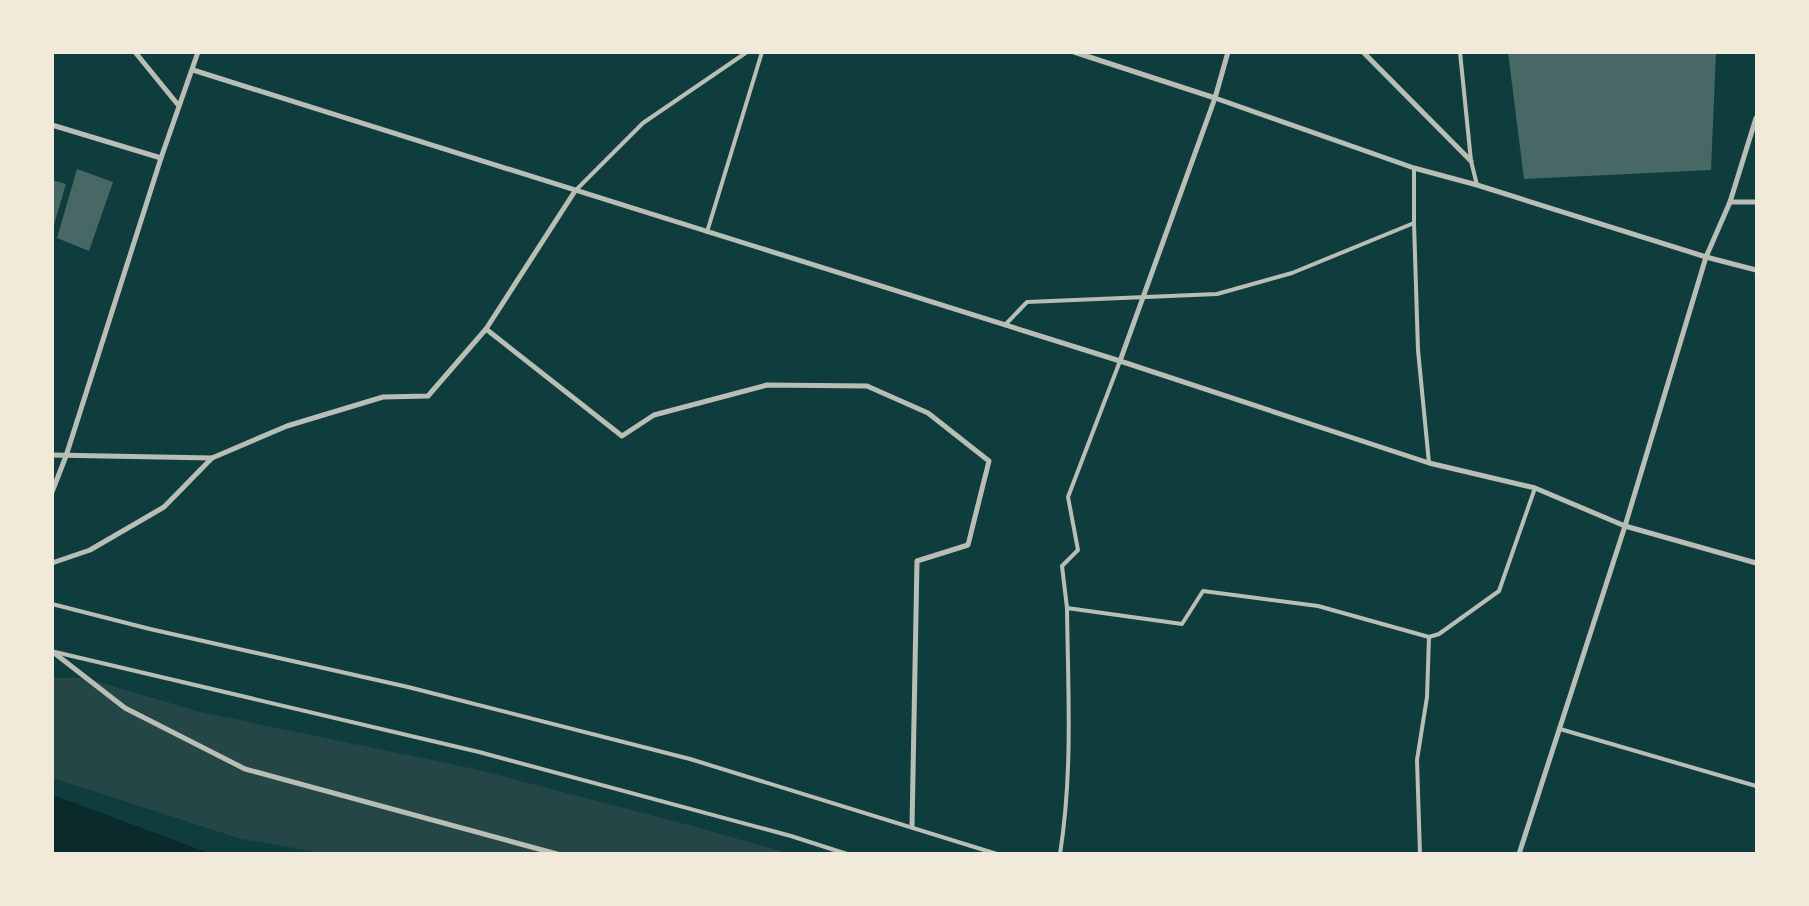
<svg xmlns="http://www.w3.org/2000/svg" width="1809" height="906" font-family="'Noto Serif',serif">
  <rect width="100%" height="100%" fill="#0f3d3e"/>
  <polygon fill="#244646" points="53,678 86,678 200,712 475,769 696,827 787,853 322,853 238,838 53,778"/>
  <polygon fill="#0a2a2b" points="52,795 53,795 209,853 53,853"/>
  <g fill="#486865">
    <polygon points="1508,52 1716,52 1711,170 1524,179"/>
    <polygon points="77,169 113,182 89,251 57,238"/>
    <polygon points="52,180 66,184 53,228 52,228"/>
  </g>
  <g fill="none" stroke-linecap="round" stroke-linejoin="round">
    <g stroke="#b8beb3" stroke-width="4">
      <polyline points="1460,52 1471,161 1477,185"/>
      <polyline points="1414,168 1414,223 1418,350 1429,463"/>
      <polyline points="575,191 643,123 747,52"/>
      <polyline points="707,232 762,52"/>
      <polyline points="1005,325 1027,302 1217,294 1292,273 1414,223"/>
      <polyline points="52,604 150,629 408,687 690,759 997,854"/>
      <polyline points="1067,608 1062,566 1078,550 1068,497 1120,361"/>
      <polyline points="55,652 479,752 791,836 847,854"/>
      <polyline points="1560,729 1756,786"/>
      <path d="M 1060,854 C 1073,772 1068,690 1067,608 L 1182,624 L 1203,591 L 1318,606 L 1429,637 L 1439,634 L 1499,591 L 1535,488"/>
      <polyline points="1420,854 1417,760 1427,697 1429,637"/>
    </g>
    <g stroke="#b8beb3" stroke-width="5">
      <polyline points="135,52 179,106"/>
      <polyline points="1074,52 1215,98 1414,168 1477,185 1706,257 1756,270"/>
      <polyline points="1363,52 1471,161"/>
      <polyline points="193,70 1120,361 1429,463 1535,488 1625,526 1756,563"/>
      <polyline points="52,125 161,158"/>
      <polyline points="1730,202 1756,202"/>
      <polyline points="486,329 622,436 654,415 767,385 867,386 928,413 989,461 968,545 917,561 912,827"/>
      <polyline points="1120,361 1215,98 1228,52"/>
      <polyline points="52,455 212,458 287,426 383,397 428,396 486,329 575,191"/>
      <polyline points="52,492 66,456 161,158 198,52"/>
      <polyline points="52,563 90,550 164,507 212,458"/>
      <polyline points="53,652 125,708 245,769 557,854"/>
      <polyline points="1519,854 1625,526 1706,257 1730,202 1756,118"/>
    </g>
  </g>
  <rect width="1809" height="906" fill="none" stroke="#f1e9da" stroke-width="108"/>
</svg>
